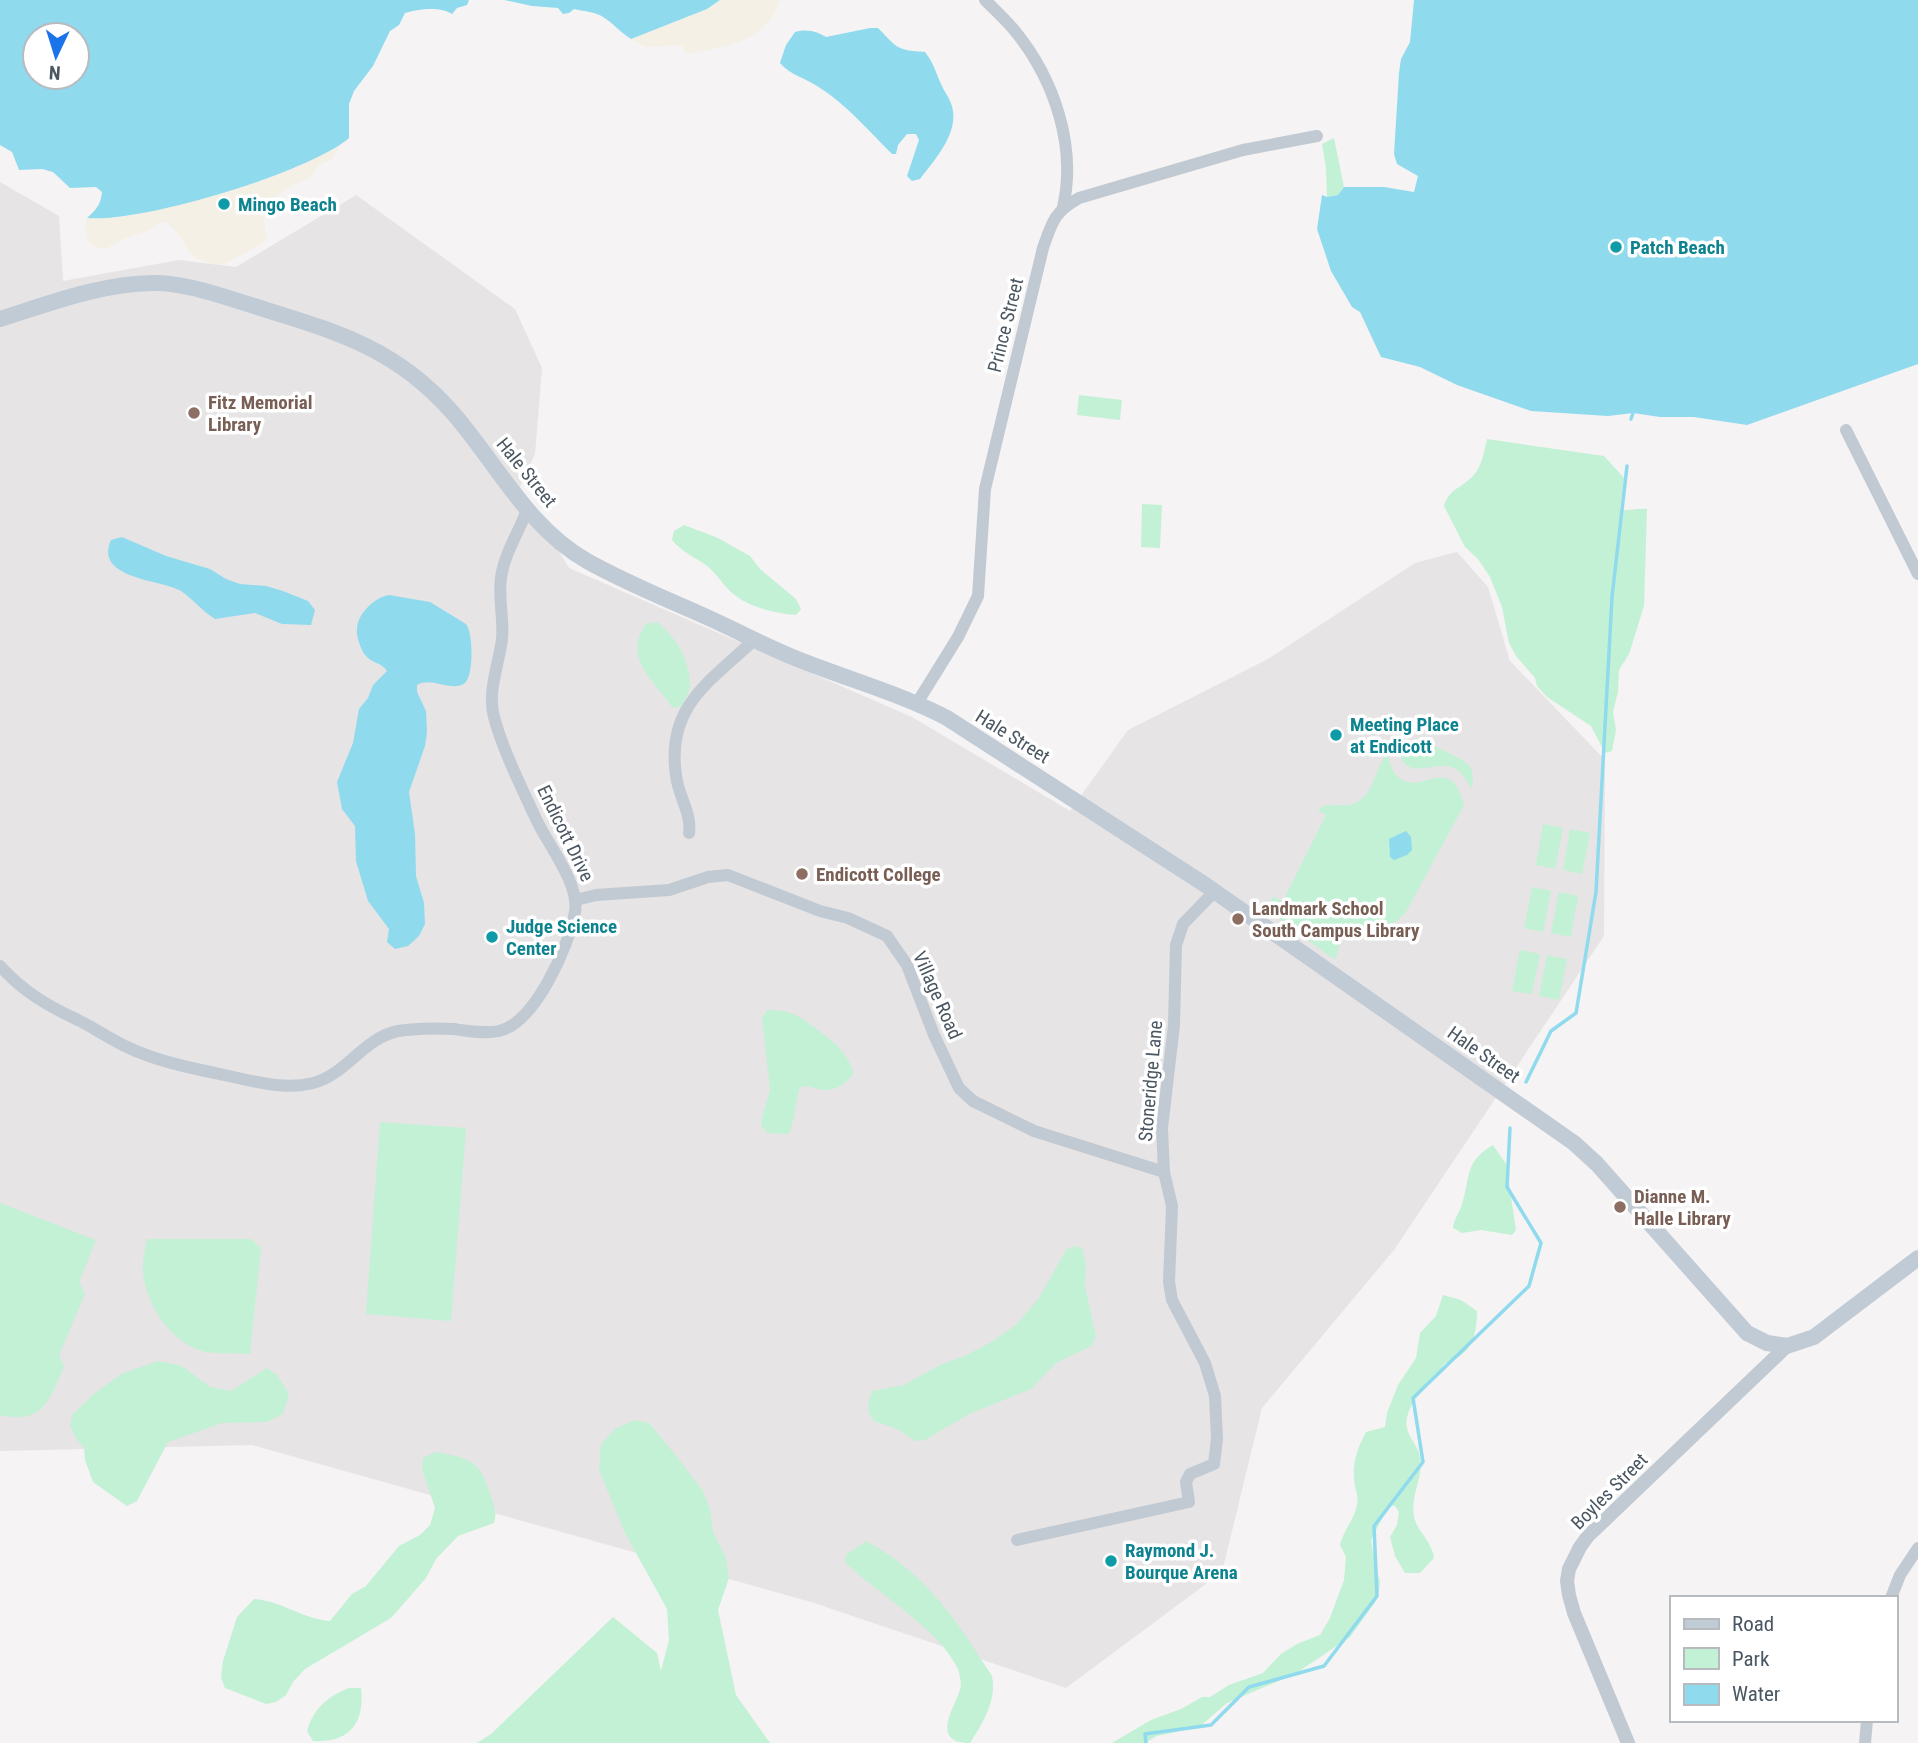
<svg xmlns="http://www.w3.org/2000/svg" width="1918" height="1743" font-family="'Roboto Condensed',sans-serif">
  <rect width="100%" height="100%" fill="#f5f3f3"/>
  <polygon fill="#e6e4e5" points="0,182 59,216 63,281 179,260 236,267 356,195 515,309 542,368 535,454 520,487 569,568 912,717 1070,811 1128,730 1268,659 1415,563 1457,552 1488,587 1510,661 1605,760 1604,936 1394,1250 1262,1408 1222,1572 1066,1688 811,1602 252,1445 0,1451"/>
  <g fill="#c3f1d5">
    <polygon points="1334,138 1344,187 1338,195 1327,197 1326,168 1322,144"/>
    <polygon points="1079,395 1122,400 1120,420 1077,415"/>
    <path d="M 1487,439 L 1604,456 L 1624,478 L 1620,510 C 1630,511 1636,508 1647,509 L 1644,606 L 1629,654 L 1619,670 L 1618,692 L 1613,712 L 1616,730 L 1612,751 L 1605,753 L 1591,726 L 1547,697 L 1537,686 L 1535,678 L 1516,656 L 1509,643 L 1502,607 L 1490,577 L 1478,559 L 1465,547 L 1444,506 C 1450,488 1460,489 1472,477 C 1482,467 1484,452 1487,439 Z"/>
    <polygon points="1142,504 1162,505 1160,548 1141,547"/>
    <path d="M 684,525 L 718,538 L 750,556 L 760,569 L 796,599 L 801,609 L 796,615 C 773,613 747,607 730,591 C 722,583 716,573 707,566 C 695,557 682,552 672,540 L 674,531 Z"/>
    <path d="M 657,622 C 676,638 690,659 690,685 C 690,692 684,699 682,706 L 673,708 C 655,681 622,659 646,624 Z"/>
    <path d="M 1422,741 C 1429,743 1465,760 1469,765 C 1474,772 1473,781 1472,788 C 1467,783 1463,772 1454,768 C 1435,760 1409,781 1400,755 L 1403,747 L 1411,742 Z"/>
    <path d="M 1387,754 C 1389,758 1390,765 1392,769 C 1415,808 1449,745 1464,805 L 1406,912 C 1382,937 1380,923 1355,928 C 1347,930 1342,935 1333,936 L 1333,938 L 1340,943 L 1335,960 L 1265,908 L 1273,897 L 1283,901 L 1326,815 L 1318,811 C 1327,798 1346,811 1359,801 C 1375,790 1375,768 1387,754 Z"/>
    <polygon points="1543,824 1563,828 1555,869 1536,865"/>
    <polygon points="1570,829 1590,833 1582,874 1563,870"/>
    <polygon points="1532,887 1551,891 1543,932 1524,928"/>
    <polygon points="1559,892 1578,896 1571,937 1551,933"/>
    <polygon points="1520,950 1540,954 1532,994 1512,991"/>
    <polygon points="1547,955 1567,959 1559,1000 1539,996"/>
    <path d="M 768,1010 C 793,1010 800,1017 818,1030 C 838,1045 843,1049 854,1072 C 849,1082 836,1091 824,1090 C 814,1089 811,1085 800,1087 C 795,1103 795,1120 789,1134 L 768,1133 L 762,1127 L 761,1121 L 770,1090 L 762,1017 Z"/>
    <polygon points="380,1122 466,1128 451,1321 366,1314"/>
    <path d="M 1493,1145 L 1506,1164 L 1516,1230 L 1512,1235 L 1481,1230 L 1462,1233 L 1453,1228 C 1454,1219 1458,1215 1461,1207 C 1471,1179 1463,1162 1493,1145 Z"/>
    <path d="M 0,1203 L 96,1240 L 79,1282 L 85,1294 L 59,1355 L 64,1366 C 50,1400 42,1425 0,1415 Z"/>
    <path d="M 147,1239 L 251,1239 L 261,1248 L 250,1354 C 236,1353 220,1354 206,1352 C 172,1345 145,1304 143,1271 C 142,1261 145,1249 147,1239 Z"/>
    <polygon points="1073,1246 1082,1248 1086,1265 1085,1285 1096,1337 1091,1346 1056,1363 1031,1389 969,1414 925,1440 915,1441 897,1429 874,1421 869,1413 868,1405 872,1391 904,1385 942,1364 967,1355 995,1340 1017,1324 1039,1298 1066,1250"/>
    <path d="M 1443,1295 L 1461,1300 L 1477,1311 C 1477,1329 1474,1348 1457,1358 C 1453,1360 1446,1362 1443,1366 C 1441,1369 1441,1373 1438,1375 C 1426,1388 1411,1399 1407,1418 C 1403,1434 1418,1443 1420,1457 C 1424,1477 1410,1495 1414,1516 C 1417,1532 1432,1541 1434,1558 L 1420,1573 L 1405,1573 L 1395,1556 L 1390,1537 L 1397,1525 L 1399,1512 L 1395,1506 L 1389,1505 L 1371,1540 L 1375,1565 L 1380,1581 L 1379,1591 L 1376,1601 L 1350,1637 L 1295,1674 L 1227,1703 L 1199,1727 L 1157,1736 L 1145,1743 L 1112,1743 L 1151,1720 L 1181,1709 L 1202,1697 L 1210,1697 L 1229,1685 L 1263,1673 L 1281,1654 L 1297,1644 L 1320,1635 L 1330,1618 L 1344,1580 L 1346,1557 L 1340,1545 C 1343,1531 1353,1521 1356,1509 C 1359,1500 1357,1495 1355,1486 C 1351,1466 1357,1449 1366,1432 L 1385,1427 L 1387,1413 L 1398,1385 L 1416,1358 L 1420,1333 L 1436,1316 Z"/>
    <polygon points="158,1361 182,1366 210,1387 231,1391 267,1368 277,1375 289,1394 283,1414 267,1422 222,1423 168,1442 137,1501 127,1506 93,1482 85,1460 84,1448 75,1437 70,1425 72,1415 94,1394 121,1374"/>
    <polygon points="635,1420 649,1423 674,1453 703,1491 710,1509 713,1532 726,1558 729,1578 718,1610 736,1695 770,1743 477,1743 491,1734 613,1617 657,1653 661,1671 669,1640 667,1609 625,1533 599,1470 601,1444 615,1429"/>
    <path d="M 435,1452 C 470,1458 480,1460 491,1496 C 494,1507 497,1512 494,1523 L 458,1536 L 436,1559 L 426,1578 L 391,1618 L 305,1669 L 293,1682 L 286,1695 L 276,1702 L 266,1704 L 225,1688 L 221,1678 L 223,1661 L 237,1617 L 254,1599 C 282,1601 303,1619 330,1621 L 352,1594 L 366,1586 L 399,1546 L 420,1535 L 430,1525 L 435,1508 L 422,1469 L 423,1458 Z"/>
    <path d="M 866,1541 C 925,1572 957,1621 992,1676 C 997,1700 983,1723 970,1743 C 930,1743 954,1708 960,1690 C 962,1684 960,1676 958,1669 C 938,1627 877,1594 845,1562 L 846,1555 Z"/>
    <path d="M 349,1688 L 361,1688 C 365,1721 351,1743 313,1741 L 307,1731 C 313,1709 328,1696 349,1688 Z"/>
  </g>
  <g fill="#f5f0e5">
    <path d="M 720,0 L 780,0 C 767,43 722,47 685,54 L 683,45 L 646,47 L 631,39 L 707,9 Z"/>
    <path d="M 341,144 L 331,160 L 319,165 L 310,178 L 293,185 L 261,207 L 258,212 L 264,219 L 266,238 L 262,244 L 221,265 C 178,259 194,244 166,222 C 157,222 155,227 147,231 C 140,234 132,235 126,238 C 119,241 112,247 106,248 C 86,252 84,231 87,218 L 127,216 L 216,194 L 293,169 Z"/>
  </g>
  <g fill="#90daee" fill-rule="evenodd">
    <path d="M 0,0 L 469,0 L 467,5 L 457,8 L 452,14 C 440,6 418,9 405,13 L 399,25 L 390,31 L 373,66 L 354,91 L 349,104 L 349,138 C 308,173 141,223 87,218 C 96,210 101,204 102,192 L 96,187 L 70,188 L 53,172 L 42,169 L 19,170 L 12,152 L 0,145 ZM 35,35 L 77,35 L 77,77 L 35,77 Z"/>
    <path d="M 504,0 L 720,0 L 707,9 L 631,39 C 621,33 612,22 603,17 C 596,12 583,11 574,9 L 569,13 L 563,14 L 558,8 L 532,6 Z"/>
    <polygon points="1414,0 1918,0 1918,364 1747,425 1694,417 1660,417 1633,413 1608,416 1531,411 1457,385 1420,367 1381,357 1360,312 1352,307 1331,271 1317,229 1322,195 1327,197 1338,195 1344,187 1384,187 1414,192 1418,176 1397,164 1394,154 1399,73 1401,59 1410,42"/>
    <path d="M 870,28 L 878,28 C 898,48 895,50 925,52 C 934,63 936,74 942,86 C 944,91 948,96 950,101 C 963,129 936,158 920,179 L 912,181 L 907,176 L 919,140 L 916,134 L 907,134 L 898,145 L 896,154 L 892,154 C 868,130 846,104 817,86 C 805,78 790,75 780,63 L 786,45 L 795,32 C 808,29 816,31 826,37 Z"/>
    <path d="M 122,537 L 166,556 L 210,569 L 226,579 L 240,584 L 266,586 L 283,591 L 308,601 L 315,610 L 311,625 L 282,624 L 255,613 L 215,619 C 202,611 193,599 181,591 C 163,580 93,579 111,540 Z"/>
    <path d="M 389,595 L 430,602 L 466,624 C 473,632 474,675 465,683 C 452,693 431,676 417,685 L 417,692 L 426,711 L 427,732 L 425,746 L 409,792 L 415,834 L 416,876 L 424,903 L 425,924 L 419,936 L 408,946 L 395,949 L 387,942 L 389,929 L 368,901 L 356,861 L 355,826 L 342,809 L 337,782 L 353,743 L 359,709 L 368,698 L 373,685 L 387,671 C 381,662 371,663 365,655 C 361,649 356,637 357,629 C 357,614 375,597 389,595 Z"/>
    <polygon points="1406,831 1411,837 1412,850 1407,855 1394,860 1390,857 1389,839"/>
  </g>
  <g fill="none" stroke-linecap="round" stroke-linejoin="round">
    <g stroke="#90daee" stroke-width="3.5">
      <polyline points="1631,419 1633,413"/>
      <polyline points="1526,1082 1551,1031 1576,1013 1596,892 1612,597 1627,466"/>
      <polyline points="1146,1743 1145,1734 1211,1725 1249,1687 1324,1666 1377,1596 1374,1526 1423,1462 1413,1398 1529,1286 1541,1243 1507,1187 1510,1128"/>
    </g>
    <g stroke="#c1cad2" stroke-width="12">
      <path d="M 985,0 C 995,10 1006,20 1015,31 C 1054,79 1077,146 1063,207"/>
      <polyline points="1846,430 1918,574"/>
      <path d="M 917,703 L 958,637 L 978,596 L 985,489 L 1043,248 C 1052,222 1054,212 1079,198 L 1243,150 L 1317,136"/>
      <path d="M 689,833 C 692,813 678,796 676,775 C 666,707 709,682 753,641"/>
      <polyline points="576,900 596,895 669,890 708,877 728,875 820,911 848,918 887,936 907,965 934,1035 959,1088 973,1101 1034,1131 1164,1172"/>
      <path d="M 0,966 C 24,992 46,1005 78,1020 C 94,1028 110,1039 127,1047 C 158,1062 196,1069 229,1076 C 256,1082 285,1090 313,1083 C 346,1075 363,1038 398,1031 C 416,1028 436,1028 454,1029 C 468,1031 485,1034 499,1031 C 535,1023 569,946 575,912 C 580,885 549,846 537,821 C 523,791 502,748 494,717 C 487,692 499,664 502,639 C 504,619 498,598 501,578 C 504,554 519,532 527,510"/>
      <polyline points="1017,1540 1189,1502 1186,1482 1190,1474 1214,1464 1217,1439 1215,1396 1205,1363 1172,1300 1169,1282 1172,1206 1164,1172 1162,1128 1174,1025 1176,945 1183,924 1214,892"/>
      <polyline points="1891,1598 1900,1575 1918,1548"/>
      <polyline points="1865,1743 1867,1720"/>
    </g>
    <polyline stroke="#c1cad2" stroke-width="14" points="1628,1743 1574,1613 1569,1595 1567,1581 1569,1569 1580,1547 1588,1536 1787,1346"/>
    <path stroke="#c1cbd6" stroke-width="16" d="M 0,319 C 51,303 99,284 153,283 C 188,283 221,296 254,306 C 334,331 395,347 452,412 C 496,462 527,527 587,561 C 626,583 669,600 711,619 C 742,633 772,650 805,662 C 851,680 903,695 947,718 L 1204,884 L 1574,1143 L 1597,1164 L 1747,1333 L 1767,1343 L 1787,1346 L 1814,1337 L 1918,1258"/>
  </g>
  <g fill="#0f9aa8" stroke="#fff" stroke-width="2.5">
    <circle cx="224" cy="204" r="7"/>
    <circle cx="1616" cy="247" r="7"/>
    <circle cx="1336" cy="735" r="7"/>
    <circle cx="492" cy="937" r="7"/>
    <circle cx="1111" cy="1561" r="7"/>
  </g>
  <g fill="#8d6e63" stroke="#fff" stroke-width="2.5">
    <circle cx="194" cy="413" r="7"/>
    <circle cx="802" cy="874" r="7"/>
    <circle cx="1238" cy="919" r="7"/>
    <circle cx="1620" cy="1207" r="7"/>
  </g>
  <g text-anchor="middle" stroke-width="7" stroke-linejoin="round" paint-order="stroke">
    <g font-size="19" font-weight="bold" fill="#0d838f" stroke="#fff" text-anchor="start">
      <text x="238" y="211">Mingo Beach</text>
      <text x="1630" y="254">Patch Beach</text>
      <text x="1350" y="731">Meeting Place<tspan x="1350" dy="22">at Endicott</tspan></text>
      <text x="506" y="933">Judge Science<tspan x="506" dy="22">Center</tspan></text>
      <text x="1125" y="1557">Raymond J.<tspan x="1125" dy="22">Bourque Arena</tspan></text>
    </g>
    <g font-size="19" fill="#4a5661" stroke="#fff">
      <text transform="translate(1005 325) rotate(-76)" y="7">Prince Street</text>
      <text transform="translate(527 472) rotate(51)" y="7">Hale Street</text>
      <text transform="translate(1013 736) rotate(32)" y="7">Hale Street</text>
      <text transform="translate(566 833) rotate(64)" y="7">Endicott Drive</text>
      <text transform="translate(938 995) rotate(66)" y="7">Village Road</text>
      <text transform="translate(1484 1054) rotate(35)" y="7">Hale Street</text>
      <text transform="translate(1150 1081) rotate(-85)" y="7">Stoneridge Lane</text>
      <text transform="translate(1609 1491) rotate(-45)" y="7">Boyles Street</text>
    </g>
    <g font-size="19" font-weight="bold" fill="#785e54" stroke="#fff" text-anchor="start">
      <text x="208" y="409">Fitz Memorial<tspan x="208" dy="22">Library</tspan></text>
      <text x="816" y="881">Endicott College</text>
      <text x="1252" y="915">Landmark School<tspan x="1252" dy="22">South Campus Library</tspan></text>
      <text x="1634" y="1203">Dianne M.<tspan x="1634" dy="22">Halle Library</tspan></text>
    </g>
  </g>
  <rect x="1670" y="1596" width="228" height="126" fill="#ffffff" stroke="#b7bbc0" stroke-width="2"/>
  <rect x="1684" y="1619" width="35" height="10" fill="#c1cbd6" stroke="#b7bbc0" stroke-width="2"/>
  <text x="1732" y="1631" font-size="21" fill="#4a5661">Road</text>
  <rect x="1684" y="1648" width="35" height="21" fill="#c3f1d5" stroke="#b7bbc0" stroke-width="2"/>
  <text x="1732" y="1666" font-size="21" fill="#4a5661">Park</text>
  <rect x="1684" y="1684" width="35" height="21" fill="#90daee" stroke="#b7bbc0" stroke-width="2"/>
  <text x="1732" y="1701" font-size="21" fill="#4a5661">Water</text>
  <g transform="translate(56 56) rotate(184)"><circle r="33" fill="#ffffff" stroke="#b7bbc0" stroke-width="2"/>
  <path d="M0-5L12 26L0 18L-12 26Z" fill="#1a73e8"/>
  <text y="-10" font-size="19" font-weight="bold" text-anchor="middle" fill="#4a5661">N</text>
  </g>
</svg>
